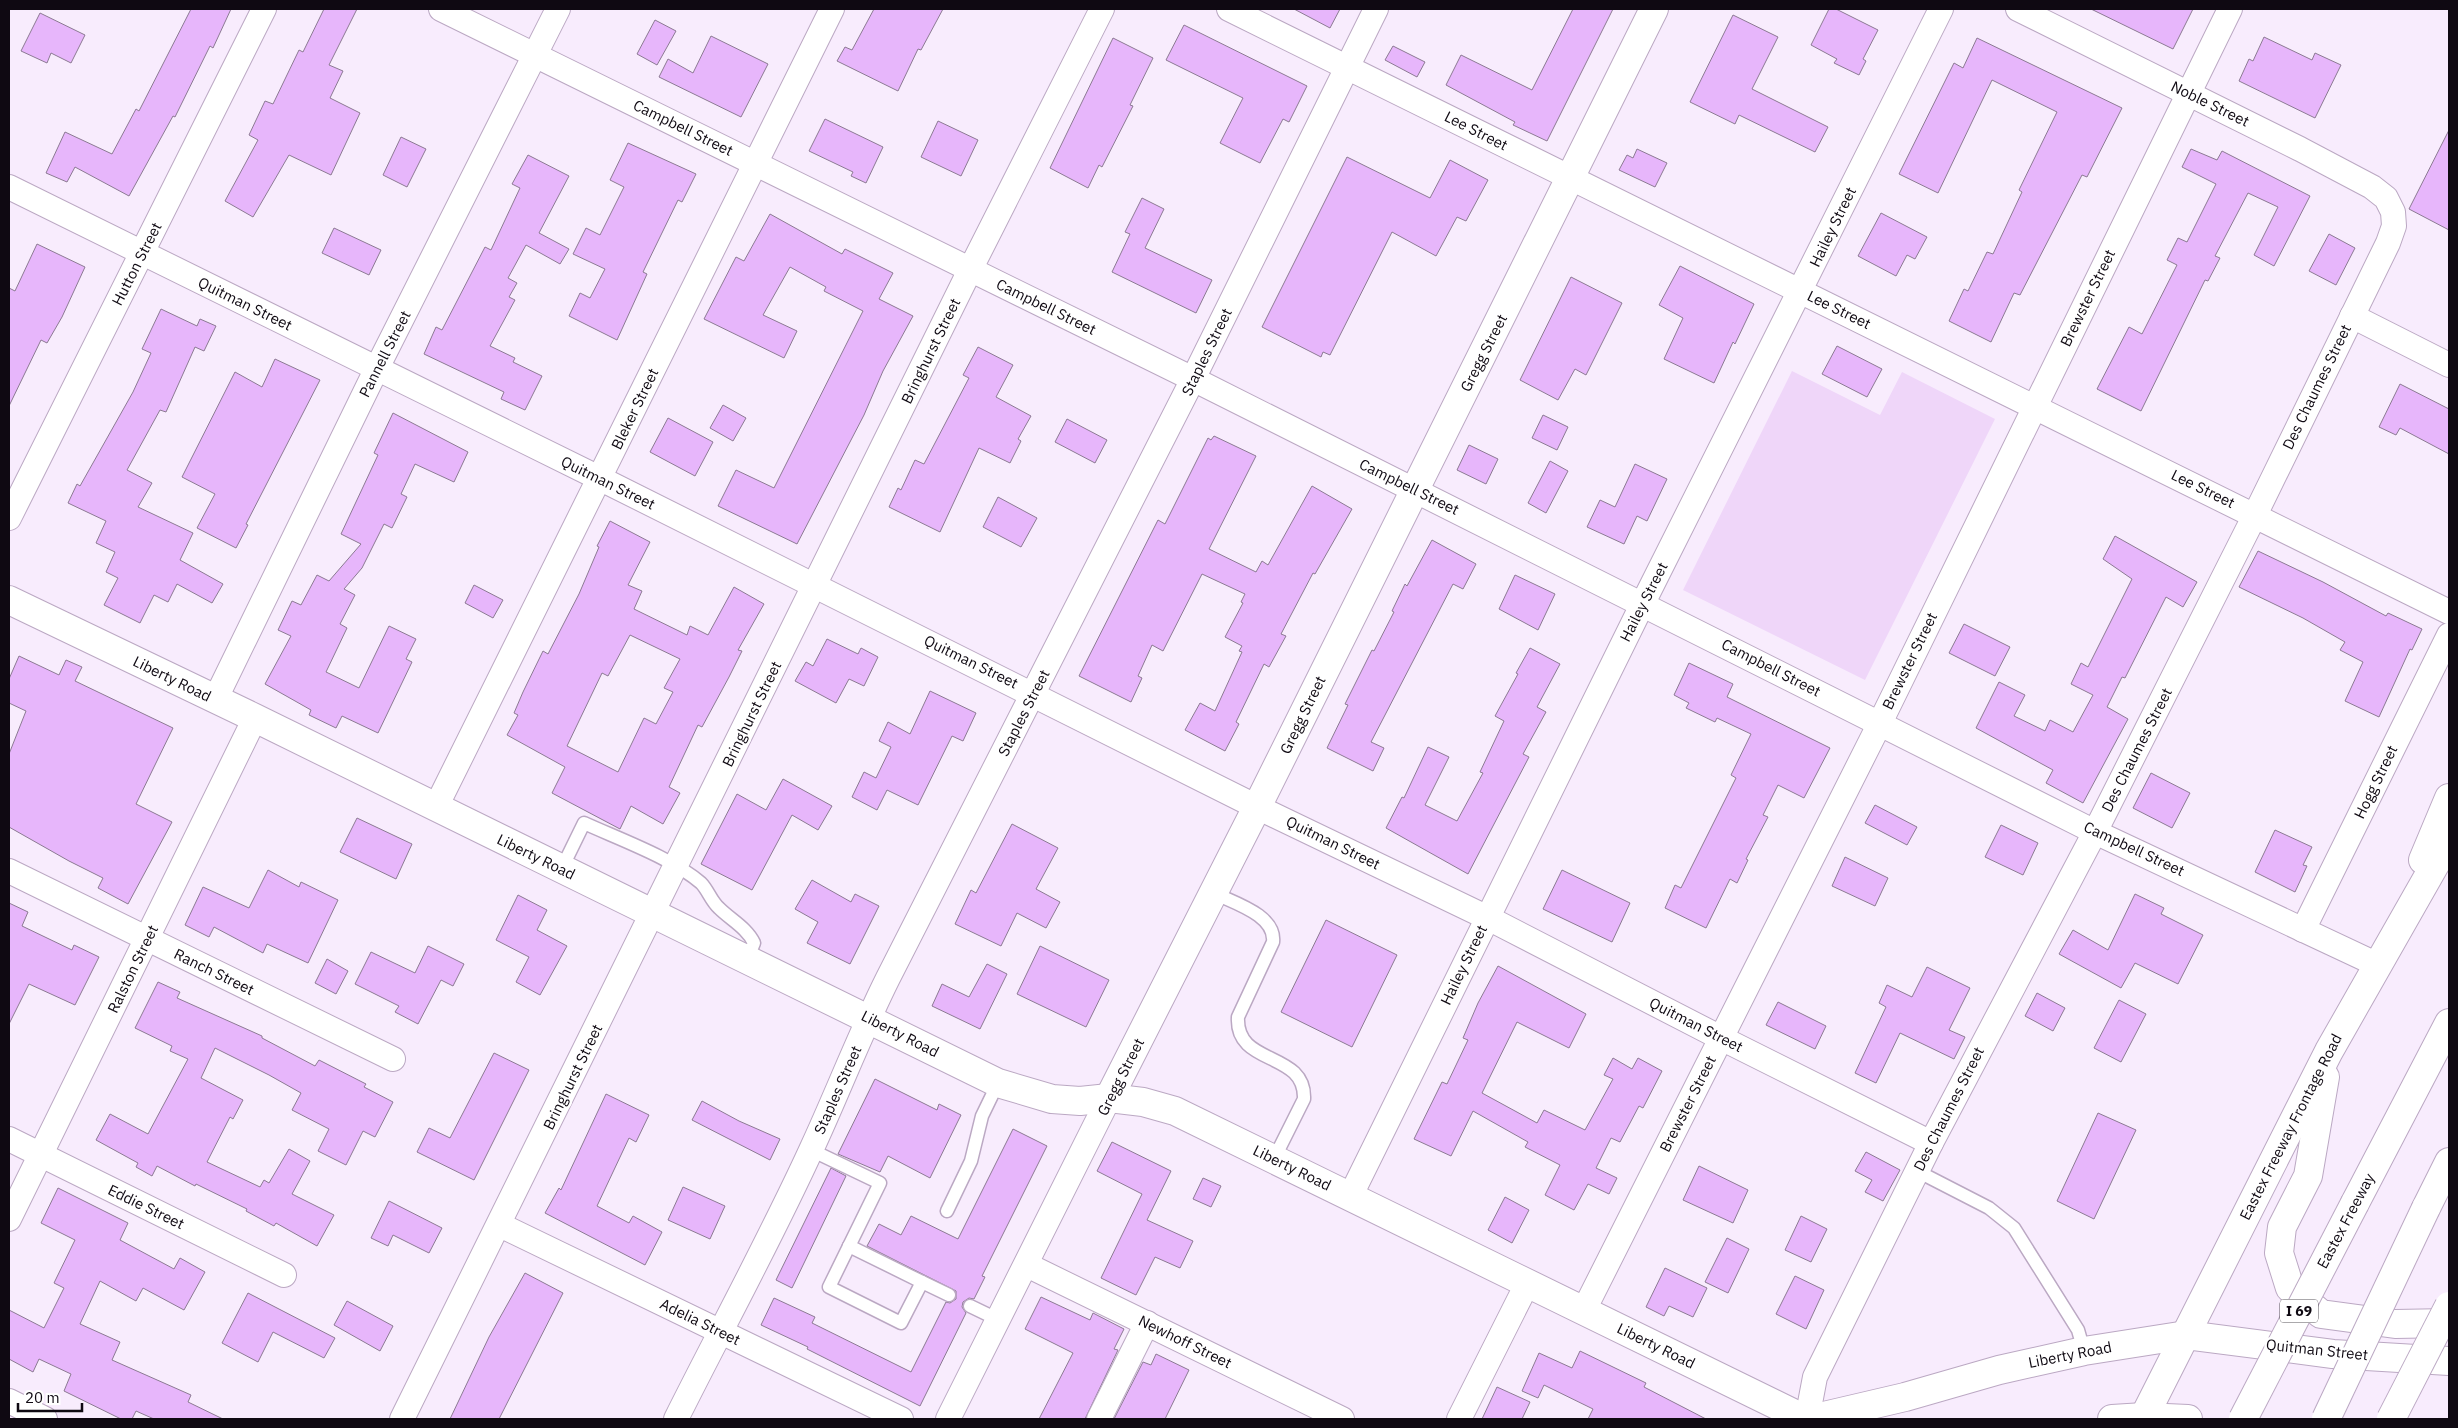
<svg xmlns="http://www.w3.org/2000/svg" width="2458" height="1428" font-family="'IBM Plex Sans',sans-serif">
  <rect width="100%" height="100%" fill="#f8ecfd"/>
  <polygon fill="#efd6f9" points="1792,371 1880,415 1902,372 1995,419 1865,680 1683,590"/>
  <g fill="#e7b6fb" stroke="#8c7a93" fill-rule="evenodd">
    <polygon points="191,9 231,9 213,48 210,46 175,117 173,116 129,196 75,167 67,182 46,173 65,132 112,154 136,109 139,111"/>
    <polygon points="324,9 357,9 329,65 343,71 330,98 360,113 331,175 289,155 253,217 225,201 258,140 249,135 265,101 273,104 299,50 303,52"/>
    <polygon points="874,9 943,9 921,50 918,49 898,91 837,61 845,47 852,50"/>
    <polygon points="1294,9 1340,9 1330,28"/>
    <polygon points="1573,9 1613,9 1547,141 1513,125 1515,122 1446,85 1461,55 1532,90"/>
    <polygon points="1829,9 1836,9 1878,30 1863,59 1866,61 1859,75 1834,63 1837,59 1811,45"/>
    <polygon points="2091,9 2193,9 2173,49"/>
    <polygon points="40,13 85,35 71,63 51,53 47,63 21,51"/>
    <polygon points="1733,15 1778,37 1752,89 1828,127 1815,152 1739,115 1735,124 1690,102"/>
    <polygon points="655,20 676,31 657,65 637,54"/>
    <polygon points="1184,25 1307,86 1289,122 1283,119 1260,163 1220,143 1243,98 1166,60"/>
    <polygon points="711,36 768,64 741,117 659,77 668,59 693,73"/>
    <polygon points="2264,37 2312,60 2315,53 2341,65 2315,118 2239,81 2249,59 2253,61"/>
    <polygon points="1113,38 1153,58 1130,105 1133,106 1102,167 1099,165 1088,188 1050,168"/>
    <polygon points="1977,38 2122,108 2087,177 2082,175 2020,295 2014,293 1991,342 1949,321 1964,289 1968,291 1987,252 1993,254 2022,192 2019,190 2057,112 1992,80 1938,193 1899,174 1954,63 1963,68"/>
    <polygon points="1393,46 1425,62 1417,77 1385,60"/>
    <polygon points="825,119 883,147 866,183 851,176 853,172 809,151"/>
    <polygon points="938,121 978,140 961,176 921,157"/>
    <polygon points="2449,130 2449,230 2409,209"/>
    <polygon points="401,137 426,149 407,187 383,175"/>
    <polygon points="628,143 696,174 682,202 678,200 643,272 647,274 617,340 569,316 580,293 590,298 605,269 573,254 586,228 600,235 624,187 610,180"/>
    <polygon points="1637,149 1667,163 1655,187 1619,170 1627,155 1633,158"/>
    <polygon points="2191,149 2217,160 2222,151 2310,196 2274,266 2254,255 2278,207 2248,193 2215,256 2220,258 2208,281 2205,280 2141,411 2097,389 2129,327 2142,334 2177,265 2167,260 2178,238 2187,242 2216,184 2182,167"/>
    <polygon points="528,155 569,176 539,233 569,249 560,264 526,245 508,278 517,283 509,297 515,300 490,346 515,358 513,362 542,376 525,410 501,399 504,392 424,354 436,327 442,330 485,247 491,250 520,188 512,184"/>
    <polygon points="1347,157 1430,198 1450,160 1488,180 1466,221 1457,217 1436,256 1392,232 1330,355 1323,352 1321,357 1262,327"/>
    <polygon points="1142,198 1164,209 1145,248 1212,280 1196,313 1112,272 1130,234 1125,232"/>
    <polygon points="1881,213 1927,237 1915,259 1907,255 1896,276 1858,256"/>
    <polygon points="770,214 842,254 845,249 893,273 879,299 913,316 883,371 864,415 797,544 718,506 736,470 774,488 863,311 824,291 826,287 790,267 763,315 797,331 784,358 704,319 736,257 744,261"/>
    <polygon points="334,228 381,250 369,275 322,253"/>
    <polygon points="2329,234 2355,248 2336,285 2309,271"/>
    <polygon points="37,244 85,267 62,317 47,343 41,340 9,406 9,288 15,291"/>
    <polygon points="1680,266 1754,304 1735,344 1733,342 1714,383 1664,359 1683,318 1659,305"/>
    <polygon points="1571,277 1622,303 1586,375 1575,369 1558,400 1520,380"/>
    <polygon points="161,309 197,326 200,319 216,326 204,351 195,347 166,412 160,410 127,470 152,483 138,507 193,533 180,560 223,584 212,603 177,584 168,602 154,595 140,623 104,605 118,578 106,572 115,552 96,543 106,521 68,503 77,484 80,486 133,392 151,353 142,349"/>
    <polygon points="1837,346 1882,369 1867,397 1822,374"/>
    <polygon points="978,347 1013,365 996,397 1031,416 1018,439 1021,441 1010,463 979,448 940,532 889,507 898,488 901,490 915,460 924,464 969,378 963,375"/>
    <polygon points="275,359 320,380 246,524 248,525 236,548 197,528 215,494 182,477 235,372 262,387"/>
    <polygon points="2400,384 2449,409 2449,454 2400,428 2396,435 2379,427"/>
    <polygon points="723,405 746,418 733,441 710,428"/>
    <polygon points="393,413 468,452 454,482 415,464 401,494 407,497 392,528 384,524 362,568 344,589 355,595 340,624 347,628 326,672 359,688 389,626 416,639 406,659 412,662 378,733 342,716 336,728 309,715 311,710 265,684 291,636 278,630 292,601 301,605 317,575 329,581 361,544 341,534 378,455 374,453"/>
    <polygon points="1543,415 1568,427 1557,450 1532,438"/>
    <polygon points="668,418 713,442 695,476 650,452"/>
    <polygon points="1067,419 1107,440 1095,463 1055,442"/>
    <polygon points="1214,436 1256,456 1209,549 1256,572 1262,561 1268,565 1312,486 1352,509 1315,574 1313,573 1281,634 1286,636 1269,667 1264,664 1236,722 1239,724 1225,751 1185,730 1200,703 1215,711 1242,652 1239,651 1242,646 1225,637 1243,603 1241,602 1245,594 1202,574 1163,651 1152,645 1138,676 1142,678 1131,702 1079,676 1158,520 1165,524 1208,438 1211,440"/>
    <polygon points="1469,445 1498,459 1486,484 1457,470"/>
    <polygon points="1550,461 1568,471 1546,513 1528,503"/>
    <polygon points="1635,464 1667,479 1647,521 1637,516 1624,544 1587,527 1600,500 1615,507"/>
    <polygon points="998,497 1037,518 1021,547 983,527"/>
    <path d="M 610,521 L 650,542 L 628,585 L 642,591 L 634,609 L 687,635 L 690,626 L 708,635 L 734,587 L 764,604 L 738,650 L 742,651 L 729,677 L 702,727 L 698,725 L 669,787 L 680,793 L 663,824 L 631,806 L 620,829 L 552,793 L 565,767 L 507,735 L 518,715 L 514,713 L 523,692 L 543,651 L 548,654 L 579,594 L 599,547 L 597,546 ZM 630,635 L 680,659 L 664,688 L 673,692 L 656,724 L 644,718 L 618,772 L 567,746 L 602,673 L 608,676 Z"/>
    <polygon points="2115,536 2197,582 2183,607 2166,597 2125,678 2122,677 2107,707 2128,719 2083,803 2046,783 2053,770 1976,728 1999,682 2025,695 2014,716 2045,731 2050,720 2073,732 2093,695 2071,684 2081,663 2088,667 2132,579 2103,559"/>
    <polygon points="1432,540 1476,564 1463,589 1453,584 1371,742 1384,748 1373,771 1327,748 1348,705 1345,704 1372,650 1374,651 1394,612 1392,611 1405,584 1407,586"/>
    <polygon points="2258,551 2323,582 2386,616 2388,613 2422,629 2412,650 2410,649 2379,717 2345,701 2363,662 2340,650 2345,642 2303,618 2239,587"/>
    <polygon points="1515,575 1555,594 1538,630 1499,609"/>
    <polygon points="474,585 503,600 493,618 465,603"/>
    <polygon points="1964,624 2010,647 1995,676 1949,653"/>
    <polygon points="827,639 858,654 861,648 878,657 864,686 849,679 836,703 795,681 806,662 813,666"/>
    <polygon points="1530,648 1560,664 1537,707 1546,712 1523,754 1529,757 1468,874 1386,828 1402,797 1404,798 1428,747 1449,757 1425,805 1457,821 1483,773 1480,772 1504,721 1495,716 1518,674 1516,673"/>
    <polygon points="19,656 59,675 66,660 82,667 75,681 173,728 136,804 172,822 128,904 98,888 103,878 69,861 9,827 9,754 26,711 9,703 9,679"/>
    <polygon points="1689,663 1733,684 1727,697 1830,748 1804,798 1778,785 1763,815 1768,817 1746,859 1748,860 1737,883 1730,879 1706,928 1665,908 1675,885 1681,888 1736,778 1731,775 1751,734 1717,718 1715,722 1686,708 1689,703 1674,695"/>
    <polygon points="930,691 976,713 963,741 952,736 918,805 887,790 877,810 852,797 864,772 876,778 891,747 879,741 888,722 910,734"/>
    <polygon points="2151,773 2190,793 2172,828 2133,808"/>
    <polygon points="783,779 832,806 818,830 792,815 752,890 701,864 737,794 766,810"/>
    <polygon points="1875,805 1917,827 1907,845 1865,823"/>
    <polygon points="357,818 412,844 396,879 340,852"/>
    <polygon points="1012,824 1058,848 1036,889 1060,902 1046,928 1017,913 1001,946 955,924 971,890 976,893"/>
    <polygon points="2001,825 2038,843 2023,875 1985,857"/>
    <polygon points="2275,830 2312,847 2303,865 2307,866 2295,892 2255,872"/>
    <polygon points="1845,857 1888,878 1875,906 1832,886"/>
    <polygon points="268,870 299,887 301,882 338,900 308,963 267,944 263,953 214,927 209,937 185,925 203,887 249,908"/>
    <polygon points="1562,870 1630,903 1612,942 1543,909"/>
    <polygon points="812,880 851,902 855,894 879,906 850,964 807,943 818,922 795,909"/>
    <polygon points="2135,894 2164,908 2161,914 2203,935 2178,984 2135,963 2121,988 2059,954 2073,930 2108,950"/>
    <polygon points="518,895 547,910 537,930 567,946 540,995 516,982 529,957 496,940"/>
    <polygon points="9,903 28,912 22,926 72,950 74,945 99,957 75,1005 29,984 9,1024"/>
    <polygon points="1326,920 1397,955 1352,1047 1281,1012"/>
    <polygon points="428,946 464,964 453,986 441,980 418,1024 395,1012 399,1006 355,984 371,952 415,973"/>
    <polygon points="1040,946 1109,980 1086,1027 1017,994"/>
    <polygon points="327,959 348,971 336,994 315,983"/>
    <polygon points="987,964 1007,974 980,1029 932,1006 942,984 969,997"/>
    <polygon points="1498,966 1586,1014 1569,1048 1517,1022 1482,1093 1537,1123 1544,1110 1585,1130 1613,1079 1604,1075 1613,1058 1632,1069 1638,1058 1662,1071 1643,1108 1639,1106 1620,1142 1611,1138 1596,1168 1617,1178 1609,1194 1588,1184 1574,1210 1545,1195 1560,1165 1525,1147 1528,1142 1473,1111 1451,1156 1414,1139 1442,1082 1447,1084 1468,1040 1463,1038 1478,1003"/>
    <polygon points="1927,967 1970,988 1949,1030 1965,1037 1954,1059 1900,1033 1876,1083 1855,1073 1886,1007 1879,1003 1887,985 1912,997"/>
    <polygon points="158,982 180,992 177,998 262,1036 262,1038 315,1066 319,1060 366,1084 364,1087 393,1102 375,1137 363,1131 346,1165 318,1151 329,1129 292,1110 301,1093 269,1075 215,1048 201,1078 243,1100 233,1119 230,1117 207,1162 260,1187 264,1180 269,1183 289,1149 310,1161 292,1194 334,1215 317,1246 276,1223 274,1226 246,1211 247,1209 196,1184 195,1186 157,1166 152,1176 136,1167 138,1163 96,1140 110,1114 148,1134 188,1059 170,1051 172,1046 135,1028"/>
    <polygon points="2037,993 2065,1008 2053,1031 2025,1016"/>
    <polygon points="2119,1000 2146,1014 2121,1062 2094,1048"/>
    <polygon points="1778,1002 1826,1026 1815,1049 1766,1025"/>
    <polygon points="494,1053 529,1070 474,1180 417,1152 429,1128 450,1138"/>
    <polygon points="875,1079 937,1110 939,1104 961,1115 930,1178 888,1156 880,1172 838,1154"/>
    <polygon points="606,1094 649,1115 636,1142 629,1138 597,1206 629,1223 633,1216 662,1232 645,1265 545,1213 559,1188 561,1190"/>
    <polygon points="702,1101 739,1121 780,1139 770,1160 692,1120"/>
    <polygon points="2098,1113 2136,1130 2094,1219 2057,1201"/>
    <polygon points="1013,1129 1047,1146 982,1276 985,1277 974,1299 969,1298 963,1302 962,1307 966,1313 920,1406 807,1349 808,1347 761,1325 774,1298 815,1317 812,1323 911,1372 946,1302 950,1303 956,1299 956,1291 867,1246 879,1224 901,1235 911,1216 958,1239"/>
    <polygon points="1112,1142 1171,1171 1147,1220 1193,1241 1180,1268 1155,1257 1136,1295 1101,1278 1142,1194 1097,1171"/>
    <polygon points="1866,1152 1900,1170 1883,1201 1865,1192 1872,1180 1855,1171"/>
    <polygon points="1699,1166 1748,1190 1733,1223 1683,1200"/>
    <polygon points="831,1168 846,1176 792,1288 776,1280"/>
    <polygon points="1203,1178 1221,1186 1211,1207 1193,1199"/>
    <polygon points="683,1187 725,1206 710,1239 668,1220"/>
    <polygon points="58,1188 128,1223 120,1240 174,1269 180,1258 205,1272 184,1310 143,1288 136,1301 100,1281 80,1324 120,1342 112,1360 191,1395 188,1402 223,1419 154,1419 136,1411 132,1419 121,1419 64,1391 71,1374 39,1359 33,1372 9,1359 9,1310 44,1328 64,1288 54,1283 75,1240 41,1223"/>
    <polygon points="1505,1197 1529,1210 1512,1243 1488,1230"/>
    <polygon points="389,1201 442,1228 429,1253 393,1235 388,1246 371,1238"/>
    <polygon points="1801,1216 1827,1229 1811,1262 1785,1250"/>
    <polygon points="1727,1238 1749,1249 1728,1293 1705,1282"/>
    <polygon points="1665,1268 1707,1288 1693,1317 1669,1306 1664,1316 1646,1307"/>
    <polygon points="525,1273 563,1293 499,1419 450,1419 489,1337"/>
    <polygon points="1795,1276 1824,1290 1806,1329 1776,1314"/>
    <polygon points="248,1293 335,1338 324,1358 273,1332 258,1362 222,1343"/>
    <polygon points="1041,1297 1090,1320 1093,1313 1124,1329 1114,1349 1118,1350 1085,1419 1039,1419 1073,1353 1025,1329"/>
    <polygon points="347,1301 393,1326 380,1351 334,1325"/>
    <polygon points="1580,1351 1646,1383 1644,1387 1706,1419 1588,1419 1593,1409 1544,1385 1538,1398 1522,1391 1539,1353 1572,1368"/>
    <polygon points="1156,1354 1189,1370 1165,1419 1114,1419 1143,1362 1151,1365"/>
    <polygon points="1497,1387 1530,1402 1522,1419 1482,1419"/>
  </g>
  <g fill="none" stroke-linecap="round" stroke-linejoin="round">
    <g stroke="#bba8c3" stroke-width="15">
      <g id="lane">
        <path d="M 561,870 L 584,823 C 619,839 672,858 701,883 C 708,890 711,901 719,908 C 731,920 747,928 754,943 L 747,960"/>
        <path d="M 1214,893 C 1234,903 1276,915 1273,942 L 1238,1017 C 1235,1067 1306,1050 1304,1099 L 1274,1159"/>
        <polyline points="811,1150 880,1183 829,1287 901,1323 922,1282 949,1295"/>
        <polyline points="1917,1171 1989,1208 2014,1228 2078,1330 2084,1351"/>
        <polyline points="947,1211 971,1161 982,1116 998,1083"/>
        <polyline points="849,1246 922,1282"/>
        <polyline points="970,1306 999,1320"/>
      </g>
    </g>
    <g stroke="#bba8c3" stroke-width="26">
      <g id="street">
        <polyline points="441,9 1193,379 2095,832 2378,965"/>
        <polyline points="1229,9 2449,612"/>
        <polyline points="9,187 601,479 1257,807 1488,918 1721,1038 1931,1143"/>
        <polyline points="2352,316 2449,365"/>
        <polyline points="9,518 264,9"/>
        <polyline points="215,700 376,370 558,9"/>
        <polyline points="436,807 832,9"/>
        <polyline points="9,871 393,1059"/>
        <polyline points="2303,930 2449,635"/>
        <polyline points="9,1139 284,1275"/>
        <polyline points="1350,1197 1643,603 1941,9"/>
        <polyline points="9,1219 255,718"/>
        <polyline points="500,1225 901,1419"/>
        <polyline points="1027,1265 1342,1419"/>
        <polyline points="1584,1310 1880,723 2230,9"/>
        <polyline points="9,1401 45,1419"/>
        <polyline points="402,1419 970,270 1102,9"/>
        <path d="M 676,1419 C 721,1329 770,1240 812,1148 C 838,1092 860,1034 888,978 L 1193,379 L 1376,9"/>
        <polyline points="948,1419 1109,1098"/>
        <polyline points="1099,1419 1147,1323"/>
        <polyline points="1459,1419 1528,1282"/>
        <polyline points="1807,1419 1815,1377 1931,1143 2095,832 2255,515 2388,243 2394,226 2393,212 2386,198 2372,187 2300,149 2018,9"/>
      </g>
    </g>
    <g stroke="#bba8c3" stroke-width="30">
      <g id="secondary">
        <polyline points="9,600 255,718 998,1083 1052,1099 1080,1101 1109,1098 1143,1102 1175,1111 1805,1419"/>
        <polyline points="2423,860 2449,798"/>
        <polyline points="2325,1077 2308,1176 2282,1227 2279,1253 2290,1288 2321,1314 2395,1324 2449,1323"/>
        <polyline points="1109,1098 1257,807 1654,9"/>
        <polyline points="1811,1419 1905,1397 1999,1370 2084,1351 2186,1335 2333,1354 2449,1361"/>
        <polyline points="2112,1419 2144,1417 2188,1419"/>
        <polyline points="2143,1419 2329,1051 2449,840"/>
      </g>
    </g>
    <g stroke="#bba8c3" stroke-width="30">
      <g id="highway">
        <polyline points="2355,1203 2449,1023"/>
        <polyline points="2426,1208 2449,1162"/>
      </g>
    </g>
    <use href="#lane" stroke="#fff" stroke-width="12"/>
    <use href="#street" stroke="#fff" stroke-width="24"/>
    <use href="#secondary" stroke="#fff" stroke-width="28"/>
    <use href="#highway" stroke="#fff" stroke-width="28"/>
    <g stroke="#bba8c3" stroke-width="30" stroke-linecap="butt">
      <g id="highway-bridge">
        <polyline points="2243,1419 2355,1203"/>
        <polyline points="2326,1419 2426,1208"/>
        <polyline points="2391,1419 2449,1306"/>
      </g>
    </g>
    <use href="#highway-bridge" stroke="#fff" stroke-width="28"/>
  </g>
  <g text-anchor="middle" stroke-width="5" stroke-linejoin="round" paint-order="stroke">
    <rect fill="#fff" stroke="#575359" stroke-width="1" x="2280" y="1299.5" width="38" height="23" rx="4"/>
    <g font-size="14" font-weight="bold" fill="#0f0912">
      <text x="2299" y="1316">I 69</text>
    </g>
    <g font-size="15" fill="#0f0912" stroke="#fff">
      <text transform="translate(2210 104) rotate(26)" y="5">Noble Street</text>
      <text transform="translate(683 128) rotate(26)" y="5">Campbell Street</text>
      <text transform="translate(1476 131) rotate(27)" y="5">Lee Street</text>
      <text transform="translate(1833 227) rotate(-64)" y="5">Hailey Street</text>
      <text transform="translate(137 264) rotate(-63)" y="5">Hutton Street</text>
      <text transform="translate(2088 298) rotate(-64)" y="5">Brewster Street</text>
      <text transform="translate(245 304) rotate(26)" y="5">Quitman Street</text>
      <text transform="translate(1046 307) rotate(26)" y="5">Campbell Street</text>
      <text transform="translate(1839 310) rotate(26)" y="5">Lee Street</text>
      <text transform="translate(931 351) rotate(-64)" y="5">Bringhurst Street</text>
      <text transform="translate(1207 352) rotate(-64)" y="5">Staples Street</text>
      <text transform="translate(1484 353) rotate(-63)" y="5">Gregg Street</text>
      <text transform="translate(385 354) rotate(-63)" y="5">Pannell Street</text>
      <text transform="translate(2317 387) rotate(-64)" y="5">Des Chaumes Street</text>
      <text transform="translate(635 409) rotate(-64)" y="5">Bleker Street</text>
      <text transform="translate(608 483) rotate(26)" y="5">Quitman Street</text>
      <text transform="translate(1409 487) rotate(26)" y="5">Campbell Street</text>
      <text transform="translate(2203 489) rotate(26)" y="5">Lee Street</text>
      <text transform="translate(1644 602) rotate(-63)" y="5">Hailey Street</text>
      <text transform="translate(1910 661) rotate(-64)" y="5">Brewster Street</text>
      <text transform="translate(971 662) rotate(26)" y="5">Quitman Street</text>
      <text transform="translate(1771 668) rotate(27)" y="5">Campbell Street</text>
      <text transform="translate(172 679) rotate(26)" y="5">Liberty Road</text>
      <text transform="translate(1024 713) rotate(-63)" y="5">Staples Street</text>
      <text transform="translate(752 714) rotate(-64)" y="5">Bringhurst Street</text>
      <text transform="translate(1303 715) rotate(-64)" y="5">Gregg Street</text>
      <text transform="translate(2137 750) rotate(-63)" y="5">Des Chaumes Street</text>
      <text transform="translate(2376 782) rotate(-64)" y="5">Hogg Street</text>
      <text transform="translate(1333 843) rotate(26)" y="5">Quitman Street</text>
      <text transform="translate(2134 849) rotate(25)" y="5">Campbell Street</text>
      <text transform="translate(536 857) rotate(26)" y="5">Liberty Road</text>
      <text transform="translate(1464 965) rotate(-64)" y="5">Hailey Street</text>
      <text transform="translate(133 969) rotate(-64)" y="5">Ralston Street</text>
      <text transform="translate(214 972) rotate(26)" y="5">Ranch Street</text>
      <text transform="translate(1696 1025) rotate(27)" y="5">Quitman Street</text>
      <text transform="translate(900 1034) rotate(27)" y="5">Liberty Road</text>
      <text transform="translate(573 1077) rotate(-64)" y="5">Bringhurst Street</text>
      <text transform="translate(1121 1077) rotate(-63)" y="5">Gregg Street</text>
      <text transform="translate(838 1090) rotate(-66)" y="5">Staples Street</text>
      <text transform="translate(1688 1104) rotate(-63)" y="5">Brewster Street</text>
      <text transform="translate(1949 1109) rotate(-63)" y="5">Des Chaumes Street</text>
      <text transform="translate(2291 1127) rotate(-63)" y="5">Eastex Freeway Frontage Road</text>
      <text transform="translate(1292 1168) rotate(26)" y="5">Liberty Road</text>
      <text transform="translate(146 1207) rotate(26)" y="5">Eddie Street</text>
      <text transform="translate(2346 1221) rotate(-62)" y="5">Eastex Freeway</text>
      <text transform="translate(700 1322) rotate(26)" y="5">Adelia Street</text>
      <text transform="translate(1185 1342) rotate(26)" y="5">Newhoff Street</text>
      <text transform="translate(1656 1346) rotate(26)" y="5">Liberty Road</text>
      <text transform="translate(2317 1350) rotate(6)" y="5">Quitman Street</text>
      <text transform="translate(2070 1355) rotate(-11)" y="5">Liberty Road</text>
    </g>
  </g>
  <rect width="2458" height="1428" fill="none" stroke="#0f0912" stroke-width="20"/>
  <path d="M18 1403v8h64v-8" fill="none" stroke="#0f0912" stroke-width="2.5"/>
  <text x="25" y="1403" font-size="15" fill="#0f0912" stroke="#ffffff" stroke-width="4" paint-order="stroke">20 m</text>
</svg>
